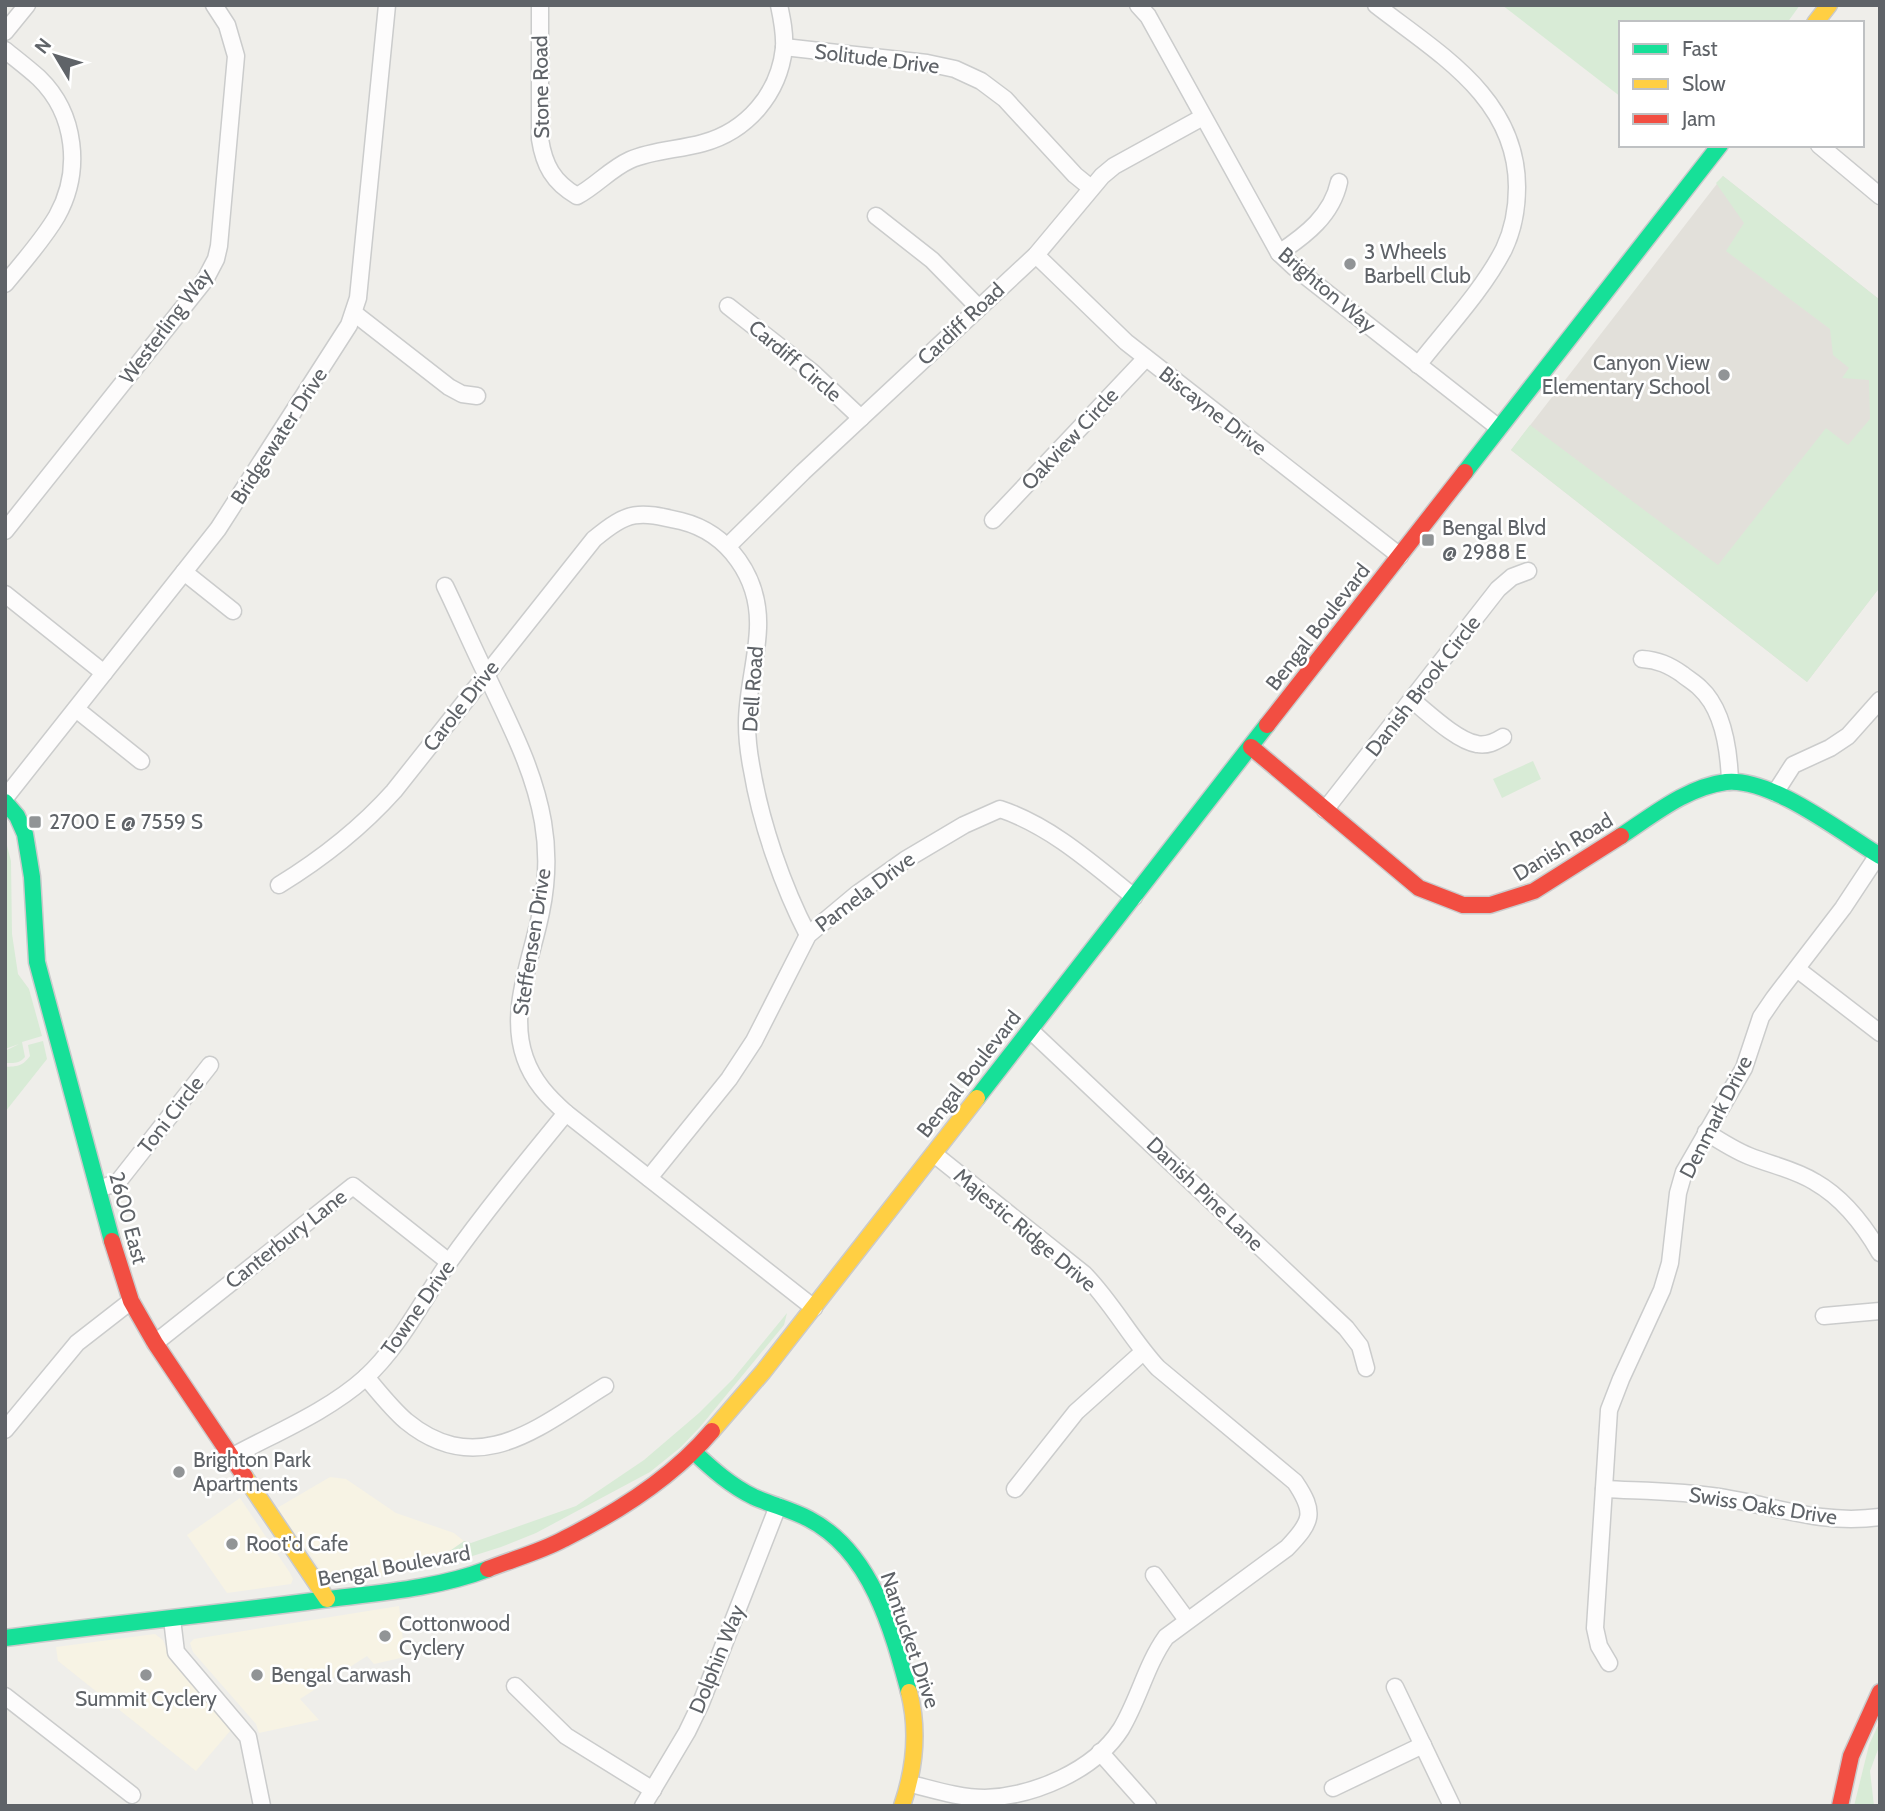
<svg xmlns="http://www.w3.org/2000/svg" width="1885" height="1811" font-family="Cabin,sans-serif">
  <rect width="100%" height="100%" fill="#efeeea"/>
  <g fill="#f7f3e4">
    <polygon points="330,1477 346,1479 396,1513 454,1533 464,1541 437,1560 437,1563 397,1572 401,1573 333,1582 328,1580 277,1508"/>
    <polygon points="240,1498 290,1573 293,1579 291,1584 227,1593 187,1535"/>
    <polygon points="399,1606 405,1657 374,1664 367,1656 300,1699 319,1720 259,1733 256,1724 193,1652 190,1643 194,1639"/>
    <polygon points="155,1634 163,1640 172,1662 231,1730 196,1771 58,1661 56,1647"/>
  </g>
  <polygon fill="#e2e0da" points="1723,176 1880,300 1880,587 1807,682 1511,450"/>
  <g fill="#d8ebd6">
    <polygon points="1502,5 1800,5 1787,23 1621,23 1621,97"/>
    <polygon points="1723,176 1880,300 1880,587 1807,682 1511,450 1530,425 1718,565 1826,428 1848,445 1870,419 1869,380 1842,378 1849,368 1833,355 1830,329 1726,251 1744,223 1716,183"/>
    <polygon points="1533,761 1541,779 1502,798 1493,779"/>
    <path d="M 5,838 L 11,861 L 12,934 L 18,974 L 29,989 L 42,1036 L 22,1042 L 25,1057 C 19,1064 14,1063 5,1063 L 5,1051 L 19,1044 L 5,1049 Z"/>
    <path d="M 43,1041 L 47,1059 L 5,1112 L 5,1067 C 17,1066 22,1067 30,1056 L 28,1045 Z"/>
    <polygon points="787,1313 784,1325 700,1427 681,1447 650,1472 536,1533 501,1547 441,1566 397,1572 437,1563 437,1560 464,1541 471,1543 576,1506 644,1460 699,1413 733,1379"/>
    <polygon points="1880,1721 1880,1744 1870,1771 1874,1806 1854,1806 1869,1745"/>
  </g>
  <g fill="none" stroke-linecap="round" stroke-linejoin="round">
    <g stroke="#cbcccc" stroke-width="19">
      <g id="street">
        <path d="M 540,5 L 540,139 C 544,165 553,182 577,196 C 596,186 610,169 630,160 C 653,150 678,150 703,143 C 747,131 779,94 784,48 C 785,33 782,19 779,5"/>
        <polyline points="1138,5 1148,16 1279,253 1294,267 1499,428"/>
        <path d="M 1376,5 C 1439,54 1517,98 1517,187 C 1517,208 1513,230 1504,249 C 1483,290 1446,329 1418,365"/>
        <polyline points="5,32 27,5"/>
        <polyline points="784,47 927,63 955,69 981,81 1005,99 1075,175 1091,188"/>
        <path d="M 5,50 C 16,59 28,68 39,78 C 76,114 82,171 57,216 C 43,240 23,262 5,284"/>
        <polyline points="1819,145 1880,196"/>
        <polyline points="876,216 932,260 979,308"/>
        <path d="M 1279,253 C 1306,235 1332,215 1339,182"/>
        <polyline points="1036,255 1126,342 1400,556"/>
        <polyline points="728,306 812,372 861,418"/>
        <polyline points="354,313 449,387 462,394 477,396"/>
        <polyline points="993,520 1146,358"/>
        <polyline points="5,531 205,280 216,259 219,246 236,56 227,25 214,5"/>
        <polyline points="728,546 803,472 1036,255 1102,176 1114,166 1203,117"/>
        <polyline points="184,572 233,611"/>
        <path d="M 445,586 C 460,617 473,648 488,678 C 510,725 534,770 543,822 C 548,851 547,883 541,912 C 532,958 508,1011 525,1058 C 533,1081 548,1097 566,1113 L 814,1308"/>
        <polyline points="5,594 104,673"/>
        <path d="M 1642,659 C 1658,660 1669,665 1682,674 C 1688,679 1695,683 1700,688 C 1724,710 1729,751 1730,782"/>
        <path d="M 1412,700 C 1427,712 1457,741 1477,744 C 1487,746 1495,742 1503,737"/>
        <polyline points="76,709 141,761"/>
        <polyline points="1775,793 1793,765 1830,748 1848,736 1880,700"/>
        <polyline points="5,798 218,529 349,325 358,298 387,5"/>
        <polyline points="1325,810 1498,589 1512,577 1528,571"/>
        <path d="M 279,885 C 323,858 360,829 394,791 L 594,539 C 629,510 638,511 681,521 C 729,533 760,578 758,628 C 757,660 747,691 747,723 C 747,738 749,755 752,770 C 761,824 783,887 808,935"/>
        <polyline points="1797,969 1880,1033"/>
        <polyline points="1030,1030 1346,1328 1360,1346 1366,1368"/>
        <path d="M 1706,1132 C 1720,1141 1734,1150 1749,1156 C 1771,1165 1794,1169 1815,1182 C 1843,1198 1864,1225 1880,1253"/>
        <path d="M 649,1178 L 729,1079 L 754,1041 L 808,935 L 857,894 L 905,860 L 964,825 L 1000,809 C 1051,826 1093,864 1134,897"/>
        <polyline points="99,1189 118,1182 210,1065"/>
        <polyline points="1824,1316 1880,1311"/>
        <polyline points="155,1343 353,1186 449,1262"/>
        <path d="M 366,1377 C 378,1391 391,1408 406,1421 C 479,1481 540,1426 605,1386"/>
        <polyline points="5,1430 77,1343 131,1301"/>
        <path d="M 231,1457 C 275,1433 327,1412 365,1378 C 399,1347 421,1303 447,1265 C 484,1213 525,1163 566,1113"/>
        <polyline points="1015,1489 1076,1412 1143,1352"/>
        <path d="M 1604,1489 C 1642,1491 1682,1491 1719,1497 C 1776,1506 1820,1525 1880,1517"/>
        <polyline points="1154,1575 1187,1620"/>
        <polyline points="172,1619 176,1652 248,1737 262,1806"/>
        <polyline points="1609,1663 1599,1646 1595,1628 1609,1410 1621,1379 1662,1290 1670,1263 1678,1193 1684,1172 1744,1068 1761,1017 1774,998 1843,908 1878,855"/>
        <polyline points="515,1686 566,1736 653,1790"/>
        <polyline points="1395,1687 1452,1806"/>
        <polyline points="5,1696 132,1795"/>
        <polyline points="1100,1752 1148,1806"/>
        <path d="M 911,1784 C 935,1790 960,1798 985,1798 C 1034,1796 1094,1771 1121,1729 C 1139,1699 1146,1665 1166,1637 L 1287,1548 C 1312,1522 1316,1513 1295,1482 L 1158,1368 C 1131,1339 1112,1302 1084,1274 L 934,1154"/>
        <polyline points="1333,1788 1423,1745"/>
        <polyline points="643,1806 687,1732 701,1703 778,1506"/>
      </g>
    </g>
    <g stroke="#cacacb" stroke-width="19">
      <g id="fast">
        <polyline points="1465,472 1720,145"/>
        <polyline points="5,802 17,816 25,834 32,877 37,962 112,1241"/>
        <path d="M 1621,836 C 1653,815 1687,787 1726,782 C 1771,777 1842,833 1880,856"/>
        <polyline points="977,1098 1267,725"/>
        <path d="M 694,1452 C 712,1469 731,1486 754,1497 C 772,1505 792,1510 809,1519 C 871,1551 892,1629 909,1692"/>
        <path d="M 5,1638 C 110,1624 216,1614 321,1600 C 376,1593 436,1589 488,1569"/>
      </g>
    </g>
    <g stroke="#cacacb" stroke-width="19">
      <g id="slow">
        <polyline points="1815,23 1829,5"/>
        <polyline points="712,1431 763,1372 977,1098"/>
        <polyline points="245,1477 327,1599"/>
        <path d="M 902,1806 C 915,1768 919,1731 909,1692"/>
      </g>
    </g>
    <g stroke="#cacacb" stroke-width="19">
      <g id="jam">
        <polyline points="1267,725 1465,472"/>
        <polyline points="1251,747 1419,888 1463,905 1490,905 1534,891 1621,836"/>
        <polyline points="112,1241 131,1301 155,1343 245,1477"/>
        <path d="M 488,1569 C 513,1559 540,1552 564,1539 C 616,1513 674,1476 712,1431"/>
        <polyline points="1840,1806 1851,1756 1880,1692"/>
      </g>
    </g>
    <use href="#street" stroke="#fdfcfc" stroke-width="16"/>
    <use href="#fast" stroke="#16e098" stroke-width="16"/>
    <use href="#slow" stroke="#ffcf43" stroke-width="16"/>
    <use href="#jam" stroke="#f24e42" stroke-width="16"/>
  </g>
  <g fill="#919496" stroke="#fff" stroke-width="2.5">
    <circle cx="1350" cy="264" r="7"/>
    <circle cx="1724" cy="375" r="7"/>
    <rect x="1421" y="533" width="14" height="14" rx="3.5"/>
    <rect x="28" y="815" width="14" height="14" rx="3.5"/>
    <circle cx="179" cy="1472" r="7"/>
    <circle cx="232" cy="1544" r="7"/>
    <circle cx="385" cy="1636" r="7"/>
    <circle cx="146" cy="1675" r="7"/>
    <circle cx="257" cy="1675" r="7"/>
  </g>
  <g text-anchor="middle" stroke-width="5" stroke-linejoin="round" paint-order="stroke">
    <g font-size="21" fill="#5f6368" stroke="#fff">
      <text transform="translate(877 59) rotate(7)" y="7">Solitude Drive</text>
      <text transform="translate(541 87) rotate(-91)" y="7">Stone Road</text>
      <text transform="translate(1327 290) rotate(40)" y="7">Brighton Way</text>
      <text transform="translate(961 324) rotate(-43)" y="7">Cardiff Road</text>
      <text transform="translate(166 326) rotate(-53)" y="7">Westerling Way</text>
      <text transform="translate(795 361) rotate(40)" y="7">Cardiff Circle</text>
      <text transform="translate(1213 411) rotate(38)" y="7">Biscayne Drive</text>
      <text transform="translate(279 436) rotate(-57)" y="7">Bridgewater Drive</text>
      <text transform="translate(1070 439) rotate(-47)" y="7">Oakview Circle</text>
      <text transform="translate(1318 627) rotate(-52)" y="7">Bengal Boulevard</text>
      <text transform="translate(1423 686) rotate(-52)" y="7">Danish Brook Circle</text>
      <text transform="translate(753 689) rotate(-86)" y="7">Dell Road</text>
      <text transform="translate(461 706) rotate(-52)" y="7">Carole Drive</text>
      <text transform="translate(1563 847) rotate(-31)" y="7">Danish Road</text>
      <text transform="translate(865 892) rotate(-37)" y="7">Pamela Drive</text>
      <text transform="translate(532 942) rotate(-81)" y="7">Steffensen Drive</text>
      <text transform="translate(969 1074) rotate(-52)" y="7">Bengal Boulevard</text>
      <text transform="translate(171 1115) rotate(-52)" y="7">Toni Circle</text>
      <text transform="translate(1716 1117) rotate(-63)" y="7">Denmark Drive</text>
      <text transform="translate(1205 1194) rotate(44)" y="7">Danish Pine Lane</text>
      <text transform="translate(128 1218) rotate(75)" y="7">2600 East</text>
      <text transform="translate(1025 1230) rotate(40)" y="7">Majestic Ridge Drive</text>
      <text transform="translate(286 1239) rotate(-38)" y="7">Canterbury Lane</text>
      <text transform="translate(418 1308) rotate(-55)" y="7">Towne Drive</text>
      <text transform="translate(1763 1506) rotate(9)" y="7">Swiss Oaks Drive</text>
      <text transform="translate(394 1566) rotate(-10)" y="7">Bengal Boulevard</text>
      <text transform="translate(910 1640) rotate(71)" y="7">Nantucket Drive</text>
      <text transform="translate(717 1659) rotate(-68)" y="7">Dolphin Way</text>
    </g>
    <g font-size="21" fill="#5f6368" stroke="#fff" text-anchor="start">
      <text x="1364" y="259">3 Wheels<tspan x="1364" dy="24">Barbell Club</tspan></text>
      <text x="1710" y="370" text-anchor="end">Canyon View<tspan x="1710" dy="24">Elementary School</tspan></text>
      <text x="1442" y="535">Bengal Blvd<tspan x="1442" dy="24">@ 2988 E</tspan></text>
      <text x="49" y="829">2700 E @ 7559 S</text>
      <text x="193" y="1467">Brighton Park<tspan x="193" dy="24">Apartments</tspan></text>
      <text x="246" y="1551">Root'd Cafe</text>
      <text x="399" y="1631">Cottonwood<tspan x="399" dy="24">Cyclery</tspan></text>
      <text x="271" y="1682">Bengal Carwash</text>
      <text x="146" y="1706" text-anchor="middle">Summit Cyclery</text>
    </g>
  </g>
  <rect width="1885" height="1811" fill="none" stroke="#5f6368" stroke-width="14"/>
  <rect x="1619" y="21" width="245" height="126" fill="#ffffff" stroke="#bfc1c3" stroke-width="2"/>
  <rect x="1633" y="44" width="35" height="10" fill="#16e098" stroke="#bfc1c3" stroke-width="2"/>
  <text x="1682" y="56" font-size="21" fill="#5f6368">Fast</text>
  <rect x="1633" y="79" width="35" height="10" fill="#ffcf43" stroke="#bfc1c3" stroke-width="2"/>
  <text x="1682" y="91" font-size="21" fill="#5f6368">Slow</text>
  <rect x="1633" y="114" width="35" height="10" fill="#f24e42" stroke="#bfc1c3" stroke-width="2"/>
  <text x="1682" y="126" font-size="21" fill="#5f6368">Jam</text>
  <g transform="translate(56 56) rotate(308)" stroke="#ffffff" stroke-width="5" paint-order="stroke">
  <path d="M0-5L12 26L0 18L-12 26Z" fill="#5f6368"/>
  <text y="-10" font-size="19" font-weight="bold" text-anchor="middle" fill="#5f6368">N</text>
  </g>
</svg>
